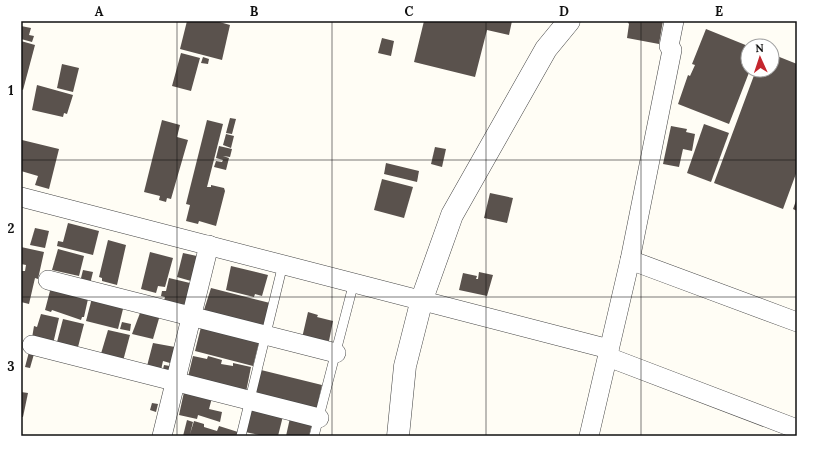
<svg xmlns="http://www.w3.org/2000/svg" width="818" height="457" font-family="Lora,serif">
  <rect width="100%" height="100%" fill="#fffdf5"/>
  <g fill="#5a524d">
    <polygon points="187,21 216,21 230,25 222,60 180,49"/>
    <polygon points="424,21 512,21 509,35 487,30 475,77 414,62"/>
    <polygon points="627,21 663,21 659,44 627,38 629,24"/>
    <polygon points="21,26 31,28 29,35 34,36 32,42 21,39"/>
    <polygon points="706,29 748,46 748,70 750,70 729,124 678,104 688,75 690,76 695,65 692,64"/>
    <polygon points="382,38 394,41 391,56 378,53"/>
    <polygon points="21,41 35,45 23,90 21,89"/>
    <polygon points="181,53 200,58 191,91 172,86"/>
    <polygon points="772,54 797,64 797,171 783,209 714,183 756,70 772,70"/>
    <polygon points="203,57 209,59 208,64 201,63"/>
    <polygon points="62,64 79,68 73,92 57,88"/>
    <polygon points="37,85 73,95 67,114 64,113 63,117 32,110"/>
    <polygon points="230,118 236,119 232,134 226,133"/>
    <polygon points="162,120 180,125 177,137 188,140 171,199 167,198 166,202 159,200 160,196 144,192"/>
    <polygon points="207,120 223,124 207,187 211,187 211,185 224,188 225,191 216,226 199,221 198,224 186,221 190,205 186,204"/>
    <polygon points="704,124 729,133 711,182 687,173"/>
    <polygon points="671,126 687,129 686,132 695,134 692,151 683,149 679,167 663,164"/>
    <polygon points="226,134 234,136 231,148 223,145"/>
    <polygon points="22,140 59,149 49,189 35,185 38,176 21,171"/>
    <polygon points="219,146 232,149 230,157 223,156 229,158 226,170 214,167 216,161 222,162 223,160 216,158"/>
    <polygon points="435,147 446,149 442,167 431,164"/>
    <polygon points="386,163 419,171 417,182 384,174"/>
    <polygon points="382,179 413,187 404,218 374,210"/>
    <polygon points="490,193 513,198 507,223 484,218"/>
    <polygon points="797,198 797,211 793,209"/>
    <polygon points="68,223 99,231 93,255 57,246 58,241 63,242"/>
    <polygon points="35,228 49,231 45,248 30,245"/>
    <polygon points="108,240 126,245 117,285 102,281 102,278 99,277"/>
    <polygon points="21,247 44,252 38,279 35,278 29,304 21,302 21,275 22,271 25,271 26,265 21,264"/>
    <polygon points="58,249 84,256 79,276 52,270"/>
    <polygon points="150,252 173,258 165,287 158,286 156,293 141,289"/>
    <polygon points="183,253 197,256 191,281 177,277"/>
    <polygon points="231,266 268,275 262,296 255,294 254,297 226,290"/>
    <polygon points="83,270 93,272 90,284 80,282"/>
    <polygon points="479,272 493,275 487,296 459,290 463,273 477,276 476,279 478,279"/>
    <polygon points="169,278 190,283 185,304 183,304 183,307 163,304 165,297 161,296 162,291 166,291"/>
    <polygon points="51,287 88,299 84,317 82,317 81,320 52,310 51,312 45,310"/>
    <polygon points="211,288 270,303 264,328 204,310"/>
    <polygon points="92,298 124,305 118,329 86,321"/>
    <polygon points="308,312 318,315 317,317 333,321 329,341 302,338"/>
    <polygon points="140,313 160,315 153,339 132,334"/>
    <polygon points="41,314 59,318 53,344 32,338 34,326 37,327"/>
    <polygon points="63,319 84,324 78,347 57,342"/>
    <polygon points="122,322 131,324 130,331 120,329"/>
    <polygon points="201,327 259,342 253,366 195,351"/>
    <polygon points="108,330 130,335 123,361 100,357"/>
    <polygon points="153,343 175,347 170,363 163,361 161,370 147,366"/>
    <polygon points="29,352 34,354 30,368 25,367"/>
    <polygon points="193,356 207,359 208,356 222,360 221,364 233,366 233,363 251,367 246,392 188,377"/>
    <polygon points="164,365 170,366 169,371 163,369"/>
    <polygon points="261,370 322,385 316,411 255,395"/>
    <polygon points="21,392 28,393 23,417 21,417"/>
    <polygon points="184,392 212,398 209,409 222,412 220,422 198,415 197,419 179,415"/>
    <polygon points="152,403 158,404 156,412 150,410"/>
    <polygon points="251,408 283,416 278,436 264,436 245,432"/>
    <polygon points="290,418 312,423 309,436 286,436"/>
    <polygon points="187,420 193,422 190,434 194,421 204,424 204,427 217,431 219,426 238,432 237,436 183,436"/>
  </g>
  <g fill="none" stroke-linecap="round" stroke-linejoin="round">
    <g stroke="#444" stroke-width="10">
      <g id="service">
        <polyline points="241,436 283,264"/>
        <polyline points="314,436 354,282"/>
      </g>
    </g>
    <g stroke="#444" stroke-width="20">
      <g id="minor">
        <polyline points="21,197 609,349"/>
        <polyline points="630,260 797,322"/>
        <polyline points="48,280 336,353"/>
        <polyline points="32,345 319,418"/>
        <polyline points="608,357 797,429"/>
        <polyline points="162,436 209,245"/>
        <polyline points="589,436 630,260 672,50 669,46 674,21"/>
      </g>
    </g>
    <g stroke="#444" stroke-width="23">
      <polyline id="tertiary" points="398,436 405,366 422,299 452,215 546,49 569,21"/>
    </g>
    <use href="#service" stroke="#fff" stroke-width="9"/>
    <use href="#minor" stroke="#fff" stroke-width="19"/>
    <use href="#tertiary" stroke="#fff" stroke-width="22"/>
  </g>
  <path fill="none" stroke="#111" stroke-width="1" stroke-opacity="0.55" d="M 177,21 L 177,436M 332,21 L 332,436M 486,21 L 486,436M 641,21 L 641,436M 21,160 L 797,160M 21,297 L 797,297"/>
  <rect width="818" height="457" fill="none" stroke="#ffffff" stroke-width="44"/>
  <g transform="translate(760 58) rotate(357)"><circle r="19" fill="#ffffff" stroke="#a0a0a0"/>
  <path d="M0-3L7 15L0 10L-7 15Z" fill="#c4262e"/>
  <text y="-6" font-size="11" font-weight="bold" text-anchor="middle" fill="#111111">N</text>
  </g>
  <rect x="22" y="22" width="774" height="413" fill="none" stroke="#111" stroke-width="1.5"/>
  <g font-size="13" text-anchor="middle" font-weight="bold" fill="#111">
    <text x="99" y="16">A</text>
    <text x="254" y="16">B</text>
    <text x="409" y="16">C</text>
    <text x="564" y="16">D</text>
    <text x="719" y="16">E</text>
    <text x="11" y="95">1</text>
    <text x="11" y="233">2</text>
    <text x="11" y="371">3</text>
  </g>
</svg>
